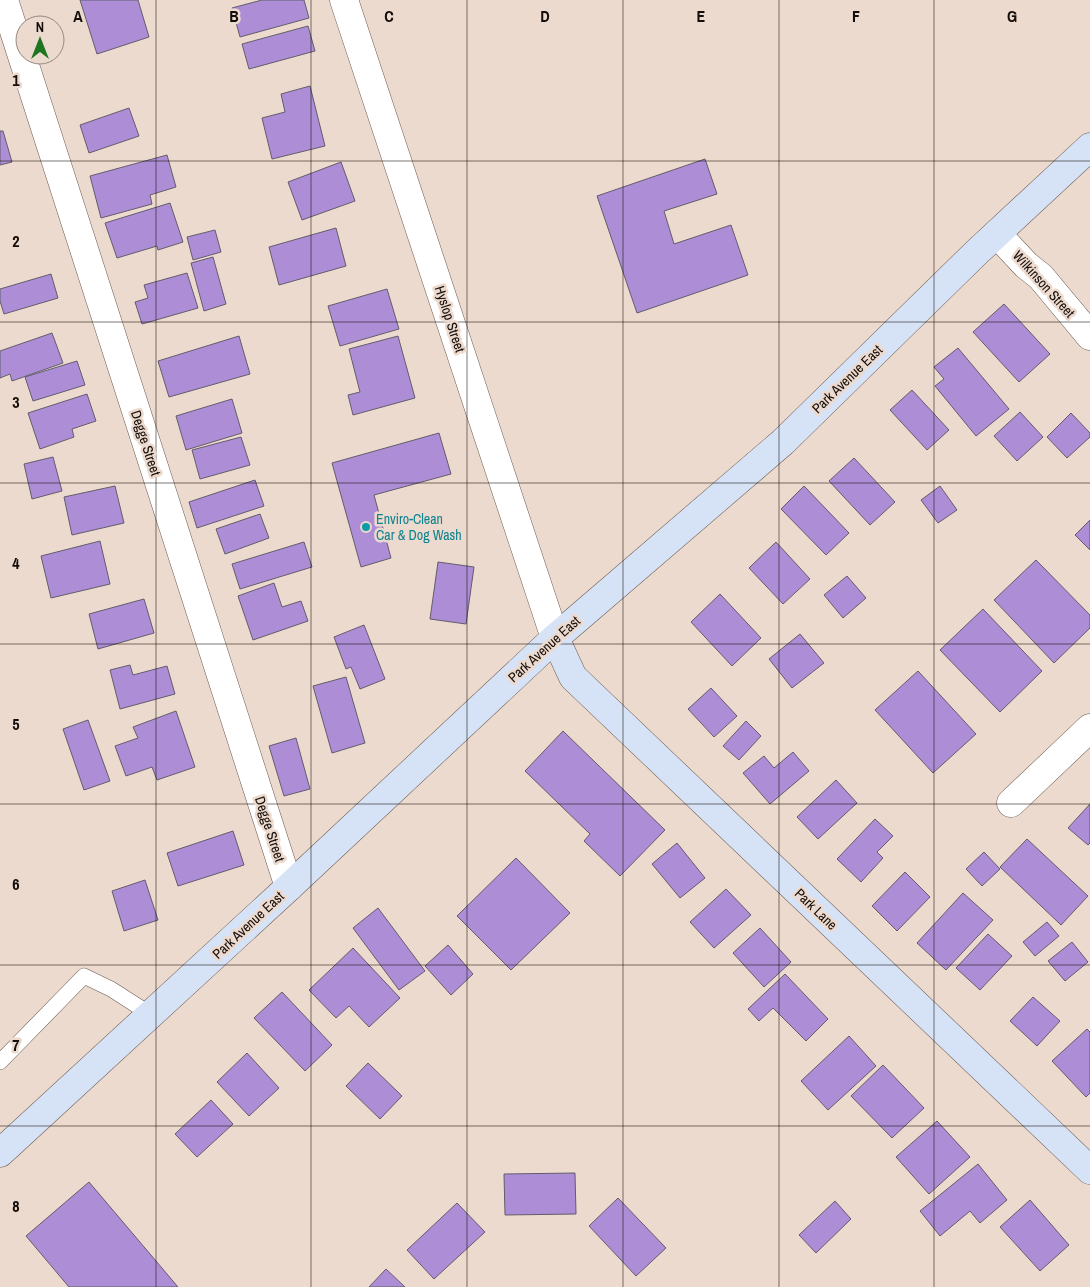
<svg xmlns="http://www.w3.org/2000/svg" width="1090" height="1287" font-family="'Archivo Narrow',sans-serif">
  <rect width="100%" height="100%" fill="#eddace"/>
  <g fill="#ad8ed6" stroke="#625c6c">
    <polygon points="80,0 138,0 149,37 97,54"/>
    <polygon points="262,0 304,0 309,18 240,37 232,8"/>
    <polygon points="308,26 315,51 249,69 242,44"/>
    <polygon points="310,86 325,146 272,159 262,118 285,112 281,94"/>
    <polygon points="129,108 139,136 89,153 80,125"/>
    <polygon points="0,131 3,131 12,162 0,165"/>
    <polygon points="167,155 176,187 150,195 152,204 101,218 90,176"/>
    <polygon points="705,159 717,194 664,211 674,244 731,225 748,275 637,313 597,196"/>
    <polygon points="341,162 355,201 302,220 288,182"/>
    <polygon points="170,203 183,242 158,250 157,246 117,258 105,223"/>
    <polygon points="336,228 346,266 279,285 269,247"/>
    <polygon points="215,230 221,252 193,260 187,237"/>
    <polygon points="213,257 226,304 204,311 191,263"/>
    <polygon points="187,273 198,308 142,324 135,302 148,298 144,285"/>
    <polygon points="51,274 58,298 4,314 0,301 0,289"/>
    <polygon points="387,289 399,329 340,346 328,306"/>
    <polygon points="1004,304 1050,354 1019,382 973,332"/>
    <polygon points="52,333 63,363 12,381 10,374 0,378 0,351"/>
    <polygon points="239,336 250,374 169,397 158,361"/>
    <polygon points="398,336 415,398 353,415 348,395 360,392 349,349"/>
    <polygon points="958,348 1009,409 976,436 935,386 944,379 934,367"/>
    <polygon points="77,361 85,385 33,401 25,377"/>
    <polygon points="912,390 949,430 927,450 890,410"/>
    <polygon points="87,394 96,421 72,429 74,437 40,449 28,413"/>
    <polygon points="232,399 242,433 186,450 176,416"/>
    <polygon points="1020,412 1043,437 1017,461 994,436"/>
    <polygon points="1071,413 1090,433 1090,437 1067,458 1047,437"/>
    <polygon points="439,433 451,474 374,495 391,558 361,567 332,463"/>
    <polygon points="241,437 250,465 200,479 192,450"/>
    <polygon points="53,457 62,491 32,499 24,464"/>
    <polygon points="854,458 895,502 870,525 829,481"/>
    <polygon points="255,480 264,506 197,528 189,502"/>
    <polygon points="115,486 124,523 72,535 64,497"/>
    <polygon points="804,486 849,533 826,555 781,509"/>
    <polygon points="940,486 957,510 938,523 921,500"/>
    <polygon points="260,514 269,538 225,554 216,529"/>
    <polygon points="1090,520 1090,550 1075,535"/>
    <polygon points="100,541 110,584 51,598 41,556"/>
    <polygon points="304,542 312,567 240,589 232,564"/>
    <polygon points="776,542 810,579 783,604 749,568"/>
    <polygon points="1036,560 1090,615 1090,628 1054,663 994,600"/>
    <polygon points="438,562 474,567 466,624 430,619"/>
    <polygon points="847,576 866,598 843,618 824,595"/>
    <polygon points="274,583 282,607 301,601 308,621 253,640 238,596"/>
    <polygon points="720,594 761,638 732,666 691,622"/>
    <polygon points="144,599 154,633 98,649 89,614"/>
    <polygon points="983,609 1042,671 1000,712 940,650"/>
    <polygon points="364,625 385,679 360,689 351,667 346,669 334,637"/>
    <polygon points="800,634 824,663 792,688 769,659"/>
    <polygon points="130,665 133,675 167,666 175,694 120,709 110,670"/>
    <polygon points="918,671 976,734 933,773 875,710"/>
    <polygon points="346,677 365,743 332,753 313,686"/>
    <polygon points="711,688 737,716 714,737 688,709"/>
    <polygon points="176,711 195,767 157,780 152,767 126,776 115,746 138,738 133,727"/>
    <polygon points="88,720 110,781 84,790 63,729"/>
    <polygon points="746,721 761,736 739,760 723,746"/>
    <polygon points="563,731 665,830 620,876 584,841 590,834 525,771"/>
    <polygon points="296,738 310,789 284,796 269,746"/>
    <polygon points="793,752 809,771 770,804 743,773 764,756 774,768"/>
    <polygon points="836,780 857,803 818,839 797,817"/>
    <polygon points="1090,804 1090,843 1088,845 1068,828"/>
    <polygon points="875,819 893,836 877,852 883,858 861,882 837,859"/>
    <polygon points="233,831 244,865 178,886 167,853"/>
    <polygon points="1027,839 1088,896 1061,925 1000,867"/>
    <polygon points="677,843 705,878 680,898 652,864"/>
    <polygon points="984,852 1000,869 982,886 966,869"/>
    <polygon points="516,858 570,913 511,970 457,916"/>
    <polygon points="905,872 930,897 897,931 872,906"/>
    <polygon points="145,880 158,920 124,931 112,891"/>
    <polygon points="726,889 751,915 714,948 690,922"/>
    <polygon points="963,893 993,920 946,970 917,943"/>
    <polygon points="378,908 425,971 399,990 353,928"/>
    <polygon points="1047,922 1059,936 1035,956 1023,942"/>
    <polygon points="760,928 791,962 764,987 733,953"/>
    <polygon points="988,934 1012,956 980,990 956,968"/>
    <polygon points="1072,942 1088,962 1065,981 1048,961"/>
    <polygon points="448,945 473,974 451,995 425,966"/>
    <polygon points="353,948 400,998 369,1027 349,1006 336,1018 309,990"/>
    <polygon points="785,974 828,1019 806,1041 773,1008 759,1021 748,1009"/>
    <polygon points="282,992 332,1045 305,1071 254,1018"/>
    <polygon points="1033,997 1060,1021 1037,1046 1010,1021"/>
    <polygon points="1087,1029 1090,1032 1090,1093 1086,1097 1052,1061"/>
    <polygon points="849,1036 876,1066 828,1110 801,1081"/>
    <polygon points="247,1053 279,1088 249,1116 217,1082"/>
    <polygon points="368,1063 402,1096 380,1119 346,1086"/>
    <polygon points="883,1065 924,1108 892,1138 851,1096"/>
    <polygon points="211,1100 233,1124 197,1157 175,1134"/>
    <polygon points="937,1121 970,1157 929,1194 896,1157"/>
    <polygon points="978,1164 1007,1200 980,1223 970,1211 940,1236 920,1211"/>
    <polygon points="575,1173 576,1214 505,1215 504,1174"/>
    <polygon points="89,1182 178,1287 69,1287 26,1236"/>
    <polygon points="618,1198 666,1248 636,1276 589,1226"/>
    <polygon points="1030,1200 1069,1245 1040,1271 1000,1227"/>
    <polygon points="835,1201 851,1219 816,1253 799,1235"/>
    <polygon points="457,1203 485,1232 434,1279 407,1250"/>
    <polygon points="386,1269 405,1287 369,1287"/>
  </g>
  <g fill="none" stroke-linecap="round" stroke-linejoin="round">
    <g stroke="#6b5a50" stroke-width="16">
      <polyline id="lane" points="0,1062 84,976 111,989 150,1014"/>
    </g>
    <g stroke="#6b5a50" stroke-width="29">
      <g id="street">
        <polyline points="4,0 289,887"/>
        <polyline points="344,0 555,638"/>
        <polyline points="997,234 1026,265 1041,277 1090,336"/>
        <polyline points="1011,803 1090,728"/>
      </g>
    </g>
    <g stroke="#6b5a50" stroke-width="29">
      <g id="secondary">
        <polyline points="555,638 573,677 1090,1170"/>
        <polyline points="0,1153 289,887 555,638 783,442 977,252 1090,147"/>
      </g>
    </g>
    <use href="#lane" stroke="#fff" stroke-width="15"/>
    <use href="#street" stroke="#fff" stroke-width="28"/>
    <use href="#secondary" stroke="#d6e2f6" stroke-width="28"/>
  </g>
  <path fill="none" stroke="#140d09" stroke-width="1" stroke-opacity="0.55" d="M 156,0 L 156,1287M 311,0 L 311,1287M 467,0 L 467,1287M 623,0 L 623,1287M 779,0 L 779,1287M 934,0 L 934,1287M 0,161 L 1090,161M 0,322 L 1090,322M 0,483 L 1090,483M 0,644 L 1090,644M 0,804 L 1090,804M 0,965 L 1090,965M 0,1126 L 1090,1126"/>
  <circle fill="#0f9aa8" stroke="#eddace" stroke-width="2" cx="366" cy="527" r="5"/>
  <g text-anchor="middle" stroke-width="5" stroke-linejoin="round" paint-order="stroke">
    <g font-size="14" fill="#140d09" stroke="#eddace">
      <text transform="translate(1044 284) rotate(48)" y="5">Wilkinson Street</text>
      <text transform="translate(450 319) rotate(72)" y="5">Hyslop Street</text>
      <text transform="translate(847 379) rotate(-44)" y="5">Park Avenue East</text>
      <text transform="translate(146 443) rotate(72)" y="5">Degge Street</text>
      <text transform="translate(544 649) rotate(-42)" y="5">Park Avenue East</text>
      <text transform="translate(270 829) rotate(72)" y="5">Degge Street</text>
      <text transform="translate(816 909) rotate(44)" y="5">Park Lane</text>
      <text transform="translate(248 925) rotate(-43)" y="5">Park Avenue East</text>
    </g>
    <g font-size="14" fill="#0d838f" stroke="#eddace" text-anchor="start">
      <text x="376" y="524">Enviro-Clean<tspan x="376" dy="16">Car &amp; Dog Wash</tspan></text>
    </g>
  </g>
  <g font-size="16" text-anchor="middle" font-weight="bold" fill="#140d09" stroke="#eddace" stroke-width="5" stroke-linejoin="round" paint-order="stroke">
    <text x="78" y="22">A</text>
    <text x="234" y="22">B</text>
    <text x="389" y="22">C</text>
    <text x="545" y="22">D</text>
    <text x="701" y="22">E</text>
    <text x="856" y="22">F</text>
    <text x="1012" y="22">G</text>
    <text x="16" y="86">1</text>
    <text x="16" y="247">2</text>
    <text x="16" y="408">3</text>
    <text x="16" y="569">4</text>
    <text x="16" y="730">5</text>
    <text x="16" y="890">6</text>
    <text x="16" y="1051">7</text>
    <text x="16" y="1212">8</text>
  </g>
  <g transform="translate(40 40)"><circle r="24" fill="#eddace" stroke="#96887f"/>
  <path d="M0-4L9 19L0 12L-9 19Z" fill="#207521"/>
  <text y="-8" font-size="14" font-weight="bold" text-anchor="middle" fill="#140d09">N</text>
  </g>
</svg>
